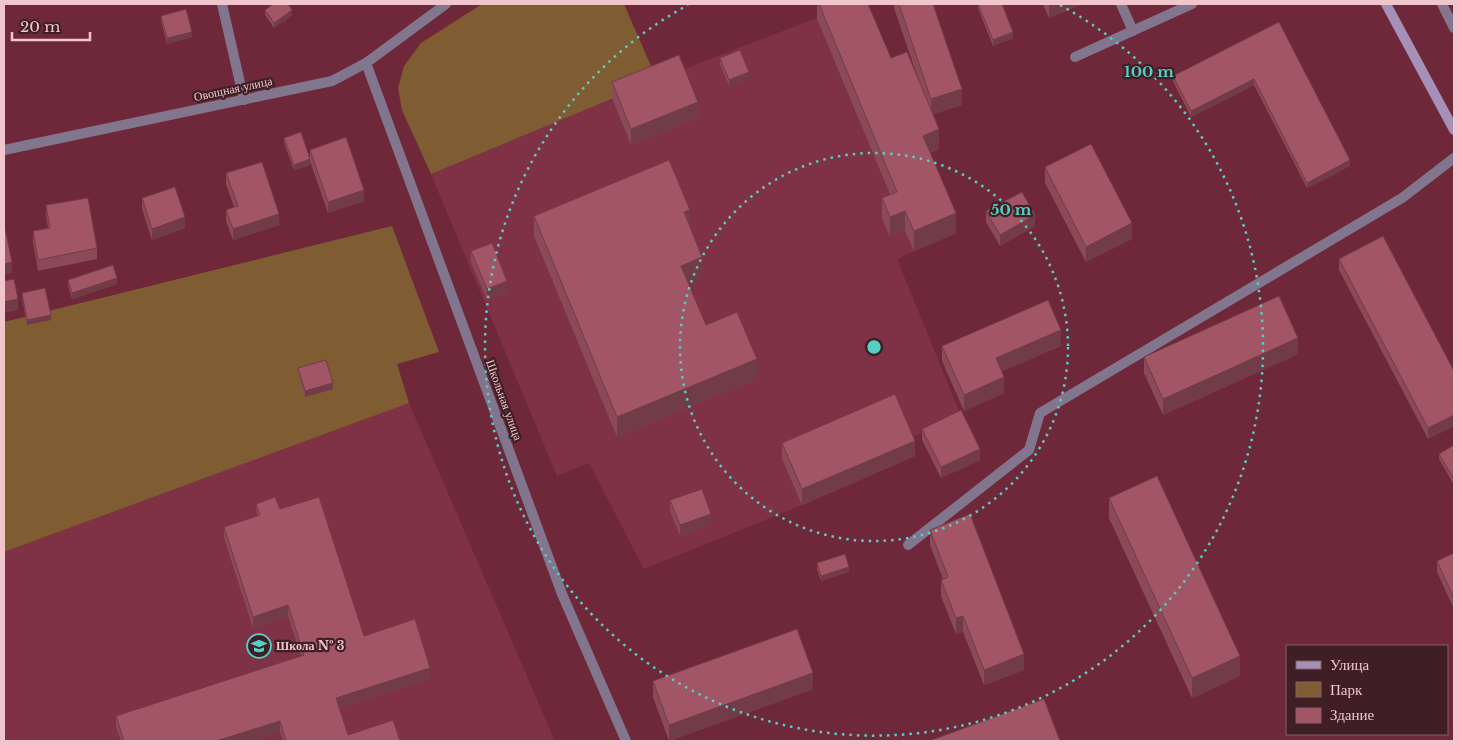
<svg xmlns="http://www.w3.org/2000/svg" width="1458" height="745" font-family="'Libre Baskerville',serif">
  <rect width="100%" height="100%" fill="#6f2839"/>
  <g fill="#7f3145">
    <polygon points="853,4 891,78 907,72 939,149 924,155 914,251 897,259 961,416 908,439 915,456 802,505 644,569 589,463 557,476 431,174 679,71"/>
    <polygon points="409,403 555,741 4,741 4,552"/>
  </g>
  <g fill="#805c33">
    <polygon points="482,4 624,4 657,80 431,174 402,110 398,88 404,66 421,43"/>
    <polygon points="392,226 439,352 397,364 409,403 4,552 4,322"/>
  </g>
  <g fill="none" stroke-linecap="round" stroke-linejoin="round">
    <g stroke="#82768e" stroke-width="10">
      <polyline points="1121,4 1133,31"/>
      <polyline points="1442,4 1454,28"/>
      <polyline points="1075,57 1192,4"/>
      <polyline points="908,545 1029,450 1040,413 1402,198 1454,158"/>
    </g>
    <g stroke="#82768e" stroke-width="10">
      <polyline points="222,4 244,100"/>
      <polyline points="366,63 562,594 626,741"/>
      <polyline points="4,150 332,81 366,63 446,4"/>
    </g>
    <polyline stroke="#a591b7" stroke-width="10" points="1386,4 1454,130"/>
  </g>
  <g fill="#8b4a57">
    <polygon points="817,4 868,4 891,58 920,84 894,8 894,4 933,4 962,105 933,114 939,149 930,153 956,233 914,251 905,231 890,237 882,218 882,198 890,194 817,19"/>
    <polygon points="978,4 1013,38 993,46 978,8"/>
    <polygon points="1043,4 1082,4 1049,18"/>
    <polygon points="265,10 292,15 274,28 265,15"/>
    <polygon points="161,16 192,37 167,44 161,21"/>
    <polygon points="1279,22 1350,166 1307,188 1254,85 1191,117 1173,81 1173,76"/>
    <polygon points="720,58 749,78 729,86 720,64"/>
    <polygon points="612,82 698,118 631,145 612,98"/>
    <polygon points="284,138 310,165 294,170 284,143"/>
    <polygon points="310,150 364,201 328,213 310,161"/>
    <polygon points="1045,167 1132,239 1086,262 1045,183"/>
    <polygon points="226,173 279,225 233,240 226,221 226,210 234,207 226,184"/>
    <polygon points="142,198 185,228 152,240 142,209"/>
    <polygon points="46,205 97,248 97,259 38,271 33,242 33,231 48,228 46,216"/>
    <polygon points="986,211 1035,226 1000,246 986,222"/>
    <polygon points="534,216 690,227 702,277 688,283 706,325 757,379 617,437 534,236"/>
    <polygon points="471,251 507,292 487,300 471,262"/>
    <polygon points="1339,259 1454,371 1454,426 1428,439 1339,270"/>
    <polygon points="68,280 117,284 72,299 68,285"/>
    <polygon points="22,293 51,320 27,325 22,299"/>
    <polygon points="942,346 1061,346 1002,371 1004,393 964,411 942,361"/>
    <polygon points="1298,354 1163,415 1144,373 1144,357"/>
    <polygon points="298,368 333,389 305,397 298,374"/>
    <polygon points="922,429 980,460 941,478 922,440"/>
    <polygon points="782,443 915,456 802,505 782,459"/>
    <polygon points="1454,445 1454,485 1439,459 1439,454"/>
    <polygon points="1109,498 1240,676 1192,698 1109,518"/>
    <polygon points="670,500 711,525 680,536 670,511"/>
    <polygon points="256,504 280,509 364,636 430,679 339,708 348,735 400,741 283,741 280,732 250,741 121,741 116,727 116,716 301,656 288,616 253,628 224,538 224,527 257,517"/>
    <polygon points="930,530 1024,670 984,685 963,632 956,634 941,596 941,580 943,579 930,545"/>
    <polygon points="1454,553 1454,609 1437,572 1437,561"/>
    <polygon points="817,563 849,572 821,581 817,569"/>
    <polygon points="653,681 813,689 669,741 653,697"/>
  </g>
  <g fill="#713c47">
    <polygon points="1049,4 1082,4 1049,18"/>
    <polygon points="292,10 292,15 274,28 274,23"/>
    <polygon points="192,32 192,37 167,44 167,38"/>
    <polygon points="1013,32 1013,38 993,46 993,40"/>
    <polygon points="749,72 749,78 729,86 729,80"/>
    <polygon points="1254,79 1254,85 1191,117 1191,111"/>
    <polygon points="962,89 962,105 931,115 931,99"/>
    <polygon points="698,102 698,118 631,145 631,129"/>
    <polygon points="939,129 939,149 923,155 923,136"/>
    <polygon points="310,159 310,165 294,170 294,165"/>
    <polygon points="1350,160 1350,166 1307,188 1307,183"/>
    <polygon points="364,190 364,201 328,213 328,202"/>
    <polygon points="690,210 690,230 684,212"/>
    <polygon points="905,211 905,231 890,237 890,217"/>
    <polygon points="956,213 956,233 914,251 914,231"/>
    <polygon points="279,214 279,225 233,240 233,229"/>
    <polygon points="1035,215 1035,226 1000,246 1000,235"/>
    <polygon points="185,217 185,228 152,240 152,229"/>
    <polygon points="1132,223 1132,239 1086,262 1086,247"/>
    <polygon points="702,257 702,277 681,286 681,266"/>
    <polygon points="12,262 12,273 4,275 4,264"/>
    <polygon points="117,278 117,284 72,299 72,293"/>
    <polygon points="507,281 507,292 487,300 487,289"/>
    <polygon points="18,299 18,310 4,313 4,302"/>
    <polygon points="51,315 51,320 27,325 27,320"/>
    <polygon points="1061,330 1061,346 996,374 996,358"/>
    <polygon points="1298,338 1298,354 1163,415 1163,399"/>
    <polygon points="757,359 757,379 617,437 617,417"/>
    <polygon points="1004,377 1004,393 964,411 964,395"/>
    <polygon points="333,383 333,389 305,397 305,391"/>
    <polygon points="1454,415 1454,426 1428,439 1428,428"/>
    <polygon points="915,441 915,456 802,505 802,489"/>
    <polygon points="980,449 980,460 941,478 941,467"/>
    <polygon points="711,514 711,525 680,536 680,525"/>
    <polygon points="849,567 849,572 821,581 821,576"/>
    <polygon points="288,605 288,616 253,628 253,617"/>
    <polygon points="963,616 963,632 956,634 956,618"/>
    <polygon points="1024,654 1024,670 984,685 984,670"/>
    <polygon points="1240,656 1240,676 1192,698 1192,678"/>
    <polygon points="430,668 430,679 336,709 336,698"/>
    <polygon points="813,673 813,689 669,741 669,725"/>
    <polygon points="280,721 280,732 250,741 216,741"/>
  </g>
  <g fill="#a25665" stroke="#713c47">
    <polygon points="273,4 288,4 292,10 274,23 265,10"/>
    <polygon points="819,4 868,4 891,58 907,52 939,129 923,136 956,213 914,231 905,211 890,217 882,198 897,192"/>
    <polygon points="899,4 933,4 962,89 931,99"/>
    <polygon points="978,4 1002,4 1013,32 993,40"/>
    <polygon points="186,9 192,32 167,38 161,16"/>
    <polygon points="1279,22 1350,160 1307,183 1254,79 1191,111 1173,76"/>
    <polygon points="740,50 749,72 729,80 720,58"/>
    <polygon points="679,55 698,102 631,129 612,82"/>
    <polygon points="301,132 310,159 294,165 284,138"/>
    <polygon points="346,137 364,190 328,202 310,150"/>
    <polygon points="1091,144 1132,223 1086,247 1045,167"/>
    <polygon points="669,160 690,210 684,212 702,257 681,266 706,325 737,312 757,359 617,417 534,216"/>
    <polygon points="262,162 279,214 233,229 226,210 238,206 226,173"/>
    <polygon points="175,187 185,217 152,229 142,198"/>
    <polygon points="1022,192 1035,215 1000,235 986,211"/>
    <polygon points="88,198 97,248 38,260 33,231 50,228 46,205"/>
    <polygon points="4,224 12,262 4,264"/>
    <polygon points="1383,236 1454,371 1454,415 1428,428 1339,259"/>
    <polygon points="492,243 507,281 487,289 471,251"/>
    <polygon points="113,265 117,278 72,293 68,280"/>
    <polygon points="14,279 18,299 4,302 4,281"/>
    <polygon points="45,288 51,315 27,320 22,293"/>
    <polygon points="1279,296 1298,338 1163,399 1144,357"/>
    <polygon points="1048,300 1061,330 996,358 1004,377 964,395 942,346"/>
    <polygon points="326,360 333,383 305,391 298,368"/>
    <polygon points="895,394 915,441 802,489 782,443"/>
    <polygon points="961,410 980,449 941,467 922,429"/>
    <polygon points="1454,445 1454,479 1439,454"/>
    <polygon points="1157,476 1240,656 1192,678 1109,498"/>
    <polygon points="702,489 711,514 680,525 670,500"/>
    <polygon points="275,497 280,509 319,497 364,636 415,619 430,668 336,698 348,735 393,720 400,741 286,741 280,721 216,741 124,741 116,716 304,655 288,605 253,617 224,527 260,515 256,504"/>
    <polygon points="970,514 1024,654 984,670 963,616 956,618 941,580 948,577 930,530"/>
    <polygon points="1454,553 1454,598 1437,561"/>
    <polygon points="845,554 849,567 821,576 817,563"/>
    <polygon points="797,629 813,673 669,725 653,681"/>
    <polygon points="1044,699 1060,741 929,741"/>
  </g>
  <g fill="none" stroke="#55cec5" stroke-width="2.5" stroke-dasharray="2.5 5">
    <circle cx="874" cy="347" r="194"/>
    <path d="M1060 5A389 389 0 1 1 688 5"/>
  </g>
  <defs>
    <g id="school-ring" transform="scale(1.25)"><circle r="9.5" fill="#3f1f25" stroke="#55cec5" stroke-width="1.5"/><path d="M0-5L7-2L0 1L-7-2ZM-4 1L0 2.5L4 1V4Q0 6-4 4Z" fill="#55cec5"/></g>
  </defs>
  <g fill-rule="evenodd">
    <use href="#school-ring" x="259" y="646"/>
  </g>
  <g text-anchor="middle" stroke-width="4.5" stroke-linejoin="round" paint-order="stroke">
    <g font-size="12" fill="#f0c5cb" stroke="#3f1f25">
      <text transform="translate(233 89) rotate(-12)" y="4">Овощная улица</text>
      <text transform="translate(504 400) rotate(70)" y="4">Школьная улица</text>
    </g>
    <g font-size="12" font-weight="bold" fill="#f0c5cb" stroke="#3f1f25" text-anchor="start">
      <text x="276" y="650">Школа № 3</text>
    </g>
  </g>
  <circle cx="874" cy="347" r="8" fill="#55cec5" stroke="#3f1f25" stroke-width="2.5"/>
  <g font-size="15" text-anchor="middle" font-weight="bold" fill="#55cec5" stroke="#3f1f25" stroke-width="4.5" stroke-linejoin="round" paint-order="stroke">
    <text x="1149" y="77">100 m</text>
    <text x="1011" y="215">50 m</text>
  </g>
  <rect width="1458" height="745" fill="none" stroke="#f0c5cb" stroke-width="10"/>
  <rect x="1286" y="645" width="162" height="90" fill="#3f1f25" stroke="#866167"/>
  <rect x="1296" y="661" width="25" height="8" fill="#a591b7" stroke="#866167"/>
  <text x="1330" y="670" font-size="15" fill="#f0c5cb">Улица</text>
  <rect x="1296" y="682" width="25" height="15" fill="#805c33" stroke="#866167"/>
  <text x="1330" y="695" font-size="15" fill="#f0c5cb">Парк</text>
  <rect x="1296" y="708" width="25" height="15" fill="#a25665" stroke="#866167"/>
  <text x="1330" y="720" font-size="15" fill="#f0c5cb">Здание</text>
  <path d="M12 32v8h78v-8" fill="none" stroke="#f0c5cb" stroke-width="2.5"/>
  <text x="20" y="32" font-size="15" fill="#f0c5cb" stroke="#3f1f25" stroke-width="4" paint-order="stroke">20 m</text>
</svg>
